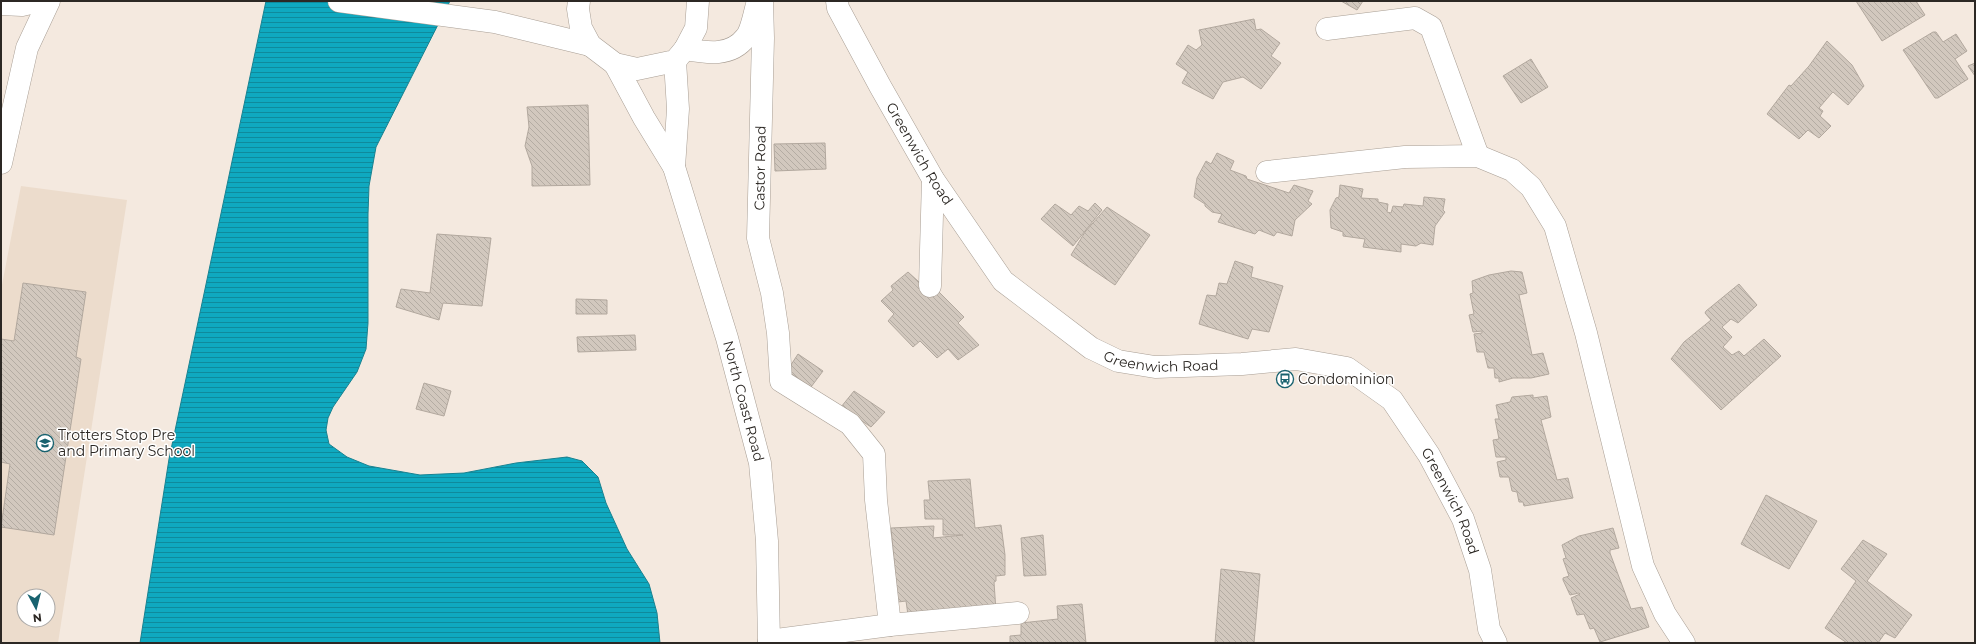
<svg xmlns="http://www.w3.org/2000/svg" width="1976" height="644" font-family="Montserrat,sans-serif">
  <defs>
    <pattern id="water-rules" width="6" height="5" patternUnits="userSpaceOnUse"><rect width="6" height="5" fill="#0fa9c0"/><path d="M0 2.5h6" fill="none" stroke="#0f8a9c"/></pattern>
    <pattern id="building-back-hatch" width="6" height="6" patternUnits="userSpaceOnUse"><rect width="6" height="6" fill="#d2c8be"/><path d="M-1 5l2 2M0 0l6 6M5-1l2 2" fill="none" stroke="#b4aca3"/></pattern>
  </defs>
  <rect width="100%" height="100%" fill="#f4e9df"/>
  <path fill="#ecdccc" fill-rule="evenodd" d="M 21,186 L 127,200 L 58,643 L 1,643 L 1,290 ZM 24,596 L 48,596 L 48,620 L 24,620 Z"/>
  <polygon fill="url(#water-rules)" stroke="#188291" points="266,1 450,1 376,147 369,186 368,214 368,323 366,349 357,372 333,407 328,418 326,430 329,444 347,457 369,466 420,475 464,473 516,463 567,457 582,461 598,477 606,503 627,549 649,584 657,613 660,643 140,643 169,459"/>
  <g fill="url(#building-back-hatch)" stroke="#b2a89e">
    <polygon points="1341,1 1363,1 1357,10"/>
    <polygon points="1856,1 1916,1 1925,15 1882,41"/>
    <polygon points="1254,19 1256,30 1261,29 1280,43 1271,56 1281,63 1261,89 1243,77 1223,82 1213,99 1182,83 1188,72 1176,64 1188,45 1196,50 1202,45 1199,30"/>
    <polygon points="1933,32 1936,32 1943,42 1956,34 1967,51 1955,59 1968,79 1938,98 1935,98 1903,50"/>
    <polygon points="1827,41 1852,65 1864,86 1848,105 1833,92 1831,94 1819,108 1823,111 1820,116 1831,126 1819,138 1808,130 1799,139 1767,114 1789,85 1791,86 1809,66"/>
    <polygon points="1531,59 1548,87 1521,103 1503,76"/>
    <polygon points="1975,63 1975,76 1968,66"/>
    <polygon points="588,105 590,185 532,186 532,166 525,146 529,127 527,107"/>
    <polygon points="825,143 826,169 775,171 774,144"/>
    <polygon points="1217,153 1234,161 1230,170 1246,176 1247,179 1289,193 1294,185 1313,191 1308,201 1312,204 1295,220 1292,236 1277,232 1274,236 1259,230 1255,234 1218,222 1222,214 1212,212 1205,206 1205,204 1194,197 1197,178 1206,161 1211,164"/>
    <polygon points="1340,185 1363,189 1361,198 1378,199 1378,202 1388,204 1387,212 1391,213 1393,206 1403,207 1404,204 1423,206 1424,197 1445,199 1443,210 1445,212 1435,226 1433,245 1421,243 1416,246 1401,244 1401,252 1363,247 1365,239 1343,236 1343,232 1331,228 1330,210 1336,198 1339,197"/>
    <polygon points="1095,203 1102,210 1073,246 1041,219 1055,204 1071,215 1079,206 1088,211"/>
    <polygon points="1107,207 1150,235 1115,285 1071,255 1085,232"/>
    <polygon points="437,234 491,238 482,306 443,303 439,320 396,307 401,289 430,293"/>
    <polygon points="1235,261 1253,267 1251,277 1283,286 1269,332 1252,329 1248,339 1199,324 1207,295 1216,296 1219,283 1227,284"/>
    <polygon points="1511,271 1522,272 1527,293 1519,295 1532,355 1543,353 1549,374 1531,378 1513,378 1499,382 1499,378 1495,378 1494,368 1488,368 1484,352 1477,352 1474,334 1482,333 1482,331 1473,332 1469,315 1474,314 1470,294 1473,293 1472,281 1489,275"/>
    <polygon points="908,272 929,291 934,287 964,317 958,323 979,345 958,360 948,349 937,358 920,341 913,347 888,321 894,314 881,301 893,290 891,286"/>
    <polygon points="23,283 86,292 76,357 81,359 54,535 1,527 10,464 1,462 1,339 14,341"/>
    <polygon points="1739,284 1757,305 1738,323 1731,319 1722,327 1732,337 1723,347 1732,355 1739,351 1744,356 1764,339 1781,356 1721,410 1671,359 1684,342 1711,320 1705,313 1706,311"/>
    <polygon points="576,299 607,300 607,314 576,314"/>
    <polygon points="635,335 636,350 578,352 577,337"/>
    <polygon points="798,354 823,371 811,387 787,371"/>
    <polygon points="424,383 451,391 444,416 416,409"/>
    <polygon points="854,391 885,412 871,427 841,407"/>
    <polygon points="1533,395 1533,398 1547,396 1551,417 1541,420 1557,480 1568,478 1573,498 1524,506 1523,502 1519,502 1517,492 1512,491 1509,477 1500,477 1497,462 1506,460 1506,457 1496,457 1493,440 1499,439 1495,419 1499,419 1496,405 1510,402 1512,397"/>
    <polygon points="970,479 975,528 1001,525 1005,555 1005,575 996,576 996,581 994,582 996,611 908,615 906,601 898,602 891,528 934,526 933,538 963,535 943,535 943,519 925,519 924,500 930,500 928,481"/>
    <polygon points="1766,495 1817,521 1789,569 1741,544"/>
    <polygon points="1613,528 1619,548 1610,550 1610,553 1631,609 1642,607 1649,627 1600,642 1594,628 1590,629 1584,614 1577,615 1571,598 1580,594 1579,593 1570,595 1563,580 1563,578 1569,576 1563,559 1566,558 1562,545 1579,536"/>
    <polygon points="1043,535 1046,575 1024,576 1021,538"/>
    <polygon points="1863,540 1887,554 1867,581 1912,615 1895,638 1885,633 1878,643 1847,643 1825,628 1856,581 1841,569"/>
    <polygon points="1221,569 1260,574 1254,643 1215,643"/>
    <polygon points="1082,604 1086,643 1010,643 1010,636 1021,635 1021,623 1058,619 1057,606"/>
  </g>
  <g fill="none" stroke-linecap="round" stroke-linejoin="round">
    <g stroke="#a89e94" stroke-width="23">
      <g id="street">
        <polyline points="762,1 763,38 758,238 772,293 778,333 781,381 850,424 874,454 876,500 890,625"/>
        <path id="s1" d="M 837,1 L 838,8 L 880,86 L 933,179 L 1003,281 L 1091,348 L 1118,361 L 1155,367 L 1242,364 L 1296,359 L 1347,368 L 1392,400 L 1429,455 L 1463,519 L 1480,570 L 1489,629 L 1496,643"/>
        <polyline points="1327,29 1415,18 1431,27 1478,156"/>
        <polyline points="1267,172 1405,157 1478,156 1512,170 1531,187 1555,226 1586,333 1643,566 1665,614 1684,643"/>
        <polyline points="930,286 933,179"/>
        <polyline points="769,641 890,625 1018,613"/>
      </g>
    </g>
    <g stroke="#a89e94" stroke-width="23">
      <g id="secondary">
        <polyline points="339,1 495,22 590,45"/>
        <polyline points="1,4 22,5 39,1"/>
        <path d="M 685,49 C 707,53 731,57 746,37 C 752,30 755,10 758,1"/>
        <polyline points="1,163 27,48 49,1"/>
      </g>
    </g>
    <g stroke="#a89e94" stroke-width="23">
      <g id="primary">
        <polyline points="579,1 578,9 581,28 590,45 615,64 637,69 675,61 685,49 696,28 698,1"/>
        <path id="s2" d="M 615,64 L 644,118 L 674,167 L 727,338 L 760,463 L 767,541 L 769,643"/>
        <polyline points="674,167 678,109 675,61"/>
      </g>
    </g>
    <use href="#street" stroke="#fff" stroke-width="22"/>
    <use href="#secondary" stroke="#fff" stroke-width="22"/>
    <use href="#primary" stroke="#fff" stroke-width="22"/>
  </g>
  <defs>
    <g id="bus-ring" transform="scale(0.9)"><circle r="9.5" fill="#fff" stroke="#18626f" stroke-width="1.5"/><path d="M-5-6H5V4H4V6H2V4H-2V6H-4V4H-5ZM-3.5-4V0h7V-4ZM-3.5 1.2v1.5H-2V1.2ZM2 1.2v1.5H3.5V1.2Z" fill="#18626f"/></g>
    <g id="school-ring" transform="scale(0.9)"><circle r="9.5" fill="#fff" stroke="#18626f" stroke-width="1.5"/><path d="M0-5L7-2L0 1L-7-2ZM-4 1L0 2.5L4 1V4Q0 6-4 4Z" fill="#18626f"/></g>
  </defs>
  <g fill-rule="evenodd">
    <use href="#bus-ring" x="1285" y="379"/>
    <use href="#school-ring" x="45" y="443"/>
  </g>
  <g text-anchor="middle" stroke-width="3" stroke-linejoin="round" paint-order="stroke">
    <g font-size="14" fill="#2c2824" stroke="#fff">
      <text dy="5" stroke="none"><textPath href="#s1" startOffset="174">Greenwich Road</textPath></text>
      <text transform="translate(760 168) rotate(-89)" y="5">Castor Road</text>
      <text dy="5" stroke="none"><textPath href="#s1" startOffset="510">Greenwich Road</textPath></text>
      <text dy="5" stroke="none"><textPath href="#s2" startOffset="363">North Coast Road</textPath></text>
      <text dy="5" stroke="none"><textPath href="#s1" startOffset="870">Greenwich Road</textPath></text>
    </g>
    <g font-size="14" fill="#2c2824" stroke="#fff" text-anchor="start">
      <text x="1298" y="384">Condominion</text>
      <text x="58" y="440">Trotters Stop Pre<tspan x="58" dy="16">and Primary School</tspan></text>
    </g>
  </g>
  <rect width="1976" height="644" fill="none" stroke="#2c2824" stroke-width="4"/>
  <g transform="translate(36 608) rotate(173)"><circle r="19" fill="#ffffff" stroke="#aba9a7"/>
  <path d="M0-3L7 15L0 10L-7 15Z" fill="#18626f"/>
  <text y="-6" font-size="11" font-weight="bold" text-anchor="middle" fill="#2c2824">N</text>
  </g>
</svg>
